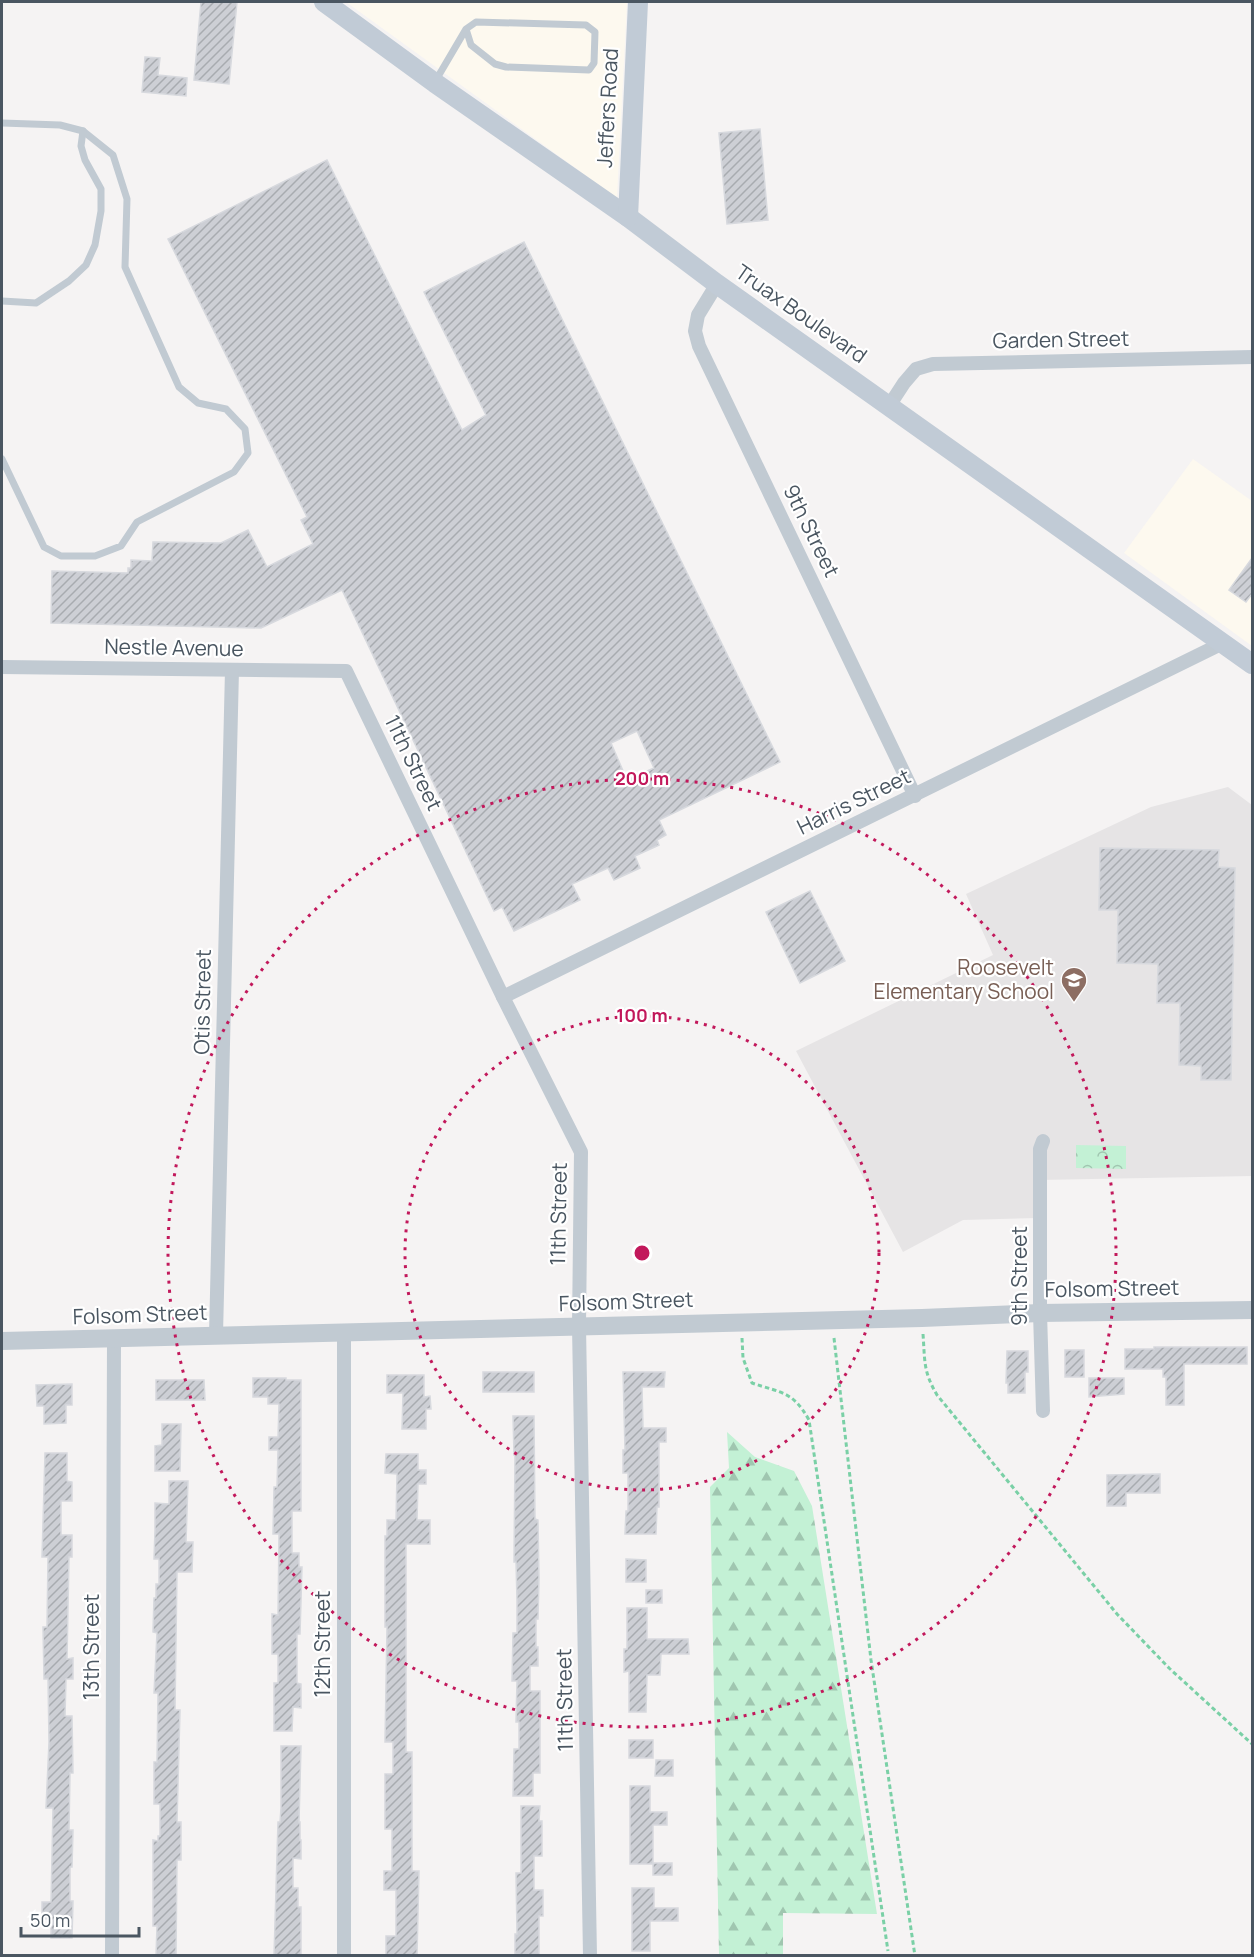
<svg xmlns="http://www.w3.org/2000/svg" width="1254" height="1957" font-family="Manrope,sans-serif">
  <defs>
    <pattern id="forest-firs" width="22" height="20" patternUnits="userSpaceOnUse" patternTransform="scale(1.5)"><rect width="22" height="20" fill="#c3f1d5"/><path d="M5 1l3.5 6h-7zM16 11l3.5 6h-7z" fill="#a0c6b0"/></pattern>
    <pattern id="park-crowns" width="20" height="18" patternUnits="userSpaceOnUse" patternTransform="scale(1.5)"><rect width="20" height="18" fill="#c3f1d5"/><path d="M2 6a3 3 0 1 1 6 0M12 15a3 3 0 1 1 6 0" fill="none" stroke="#a0c6b0"/></pattern>
    <pattern id="building-hatch" width="6" height="6" patternUnits="userSpaceOnUse" patternTransform="scale(1.5)"><rect width="6" height="6" fill="#cdcfd5"/><path d="M-1 1l2-2M0 6l6-6M5 7l2-2" fill="none" stroke="#a8abb0"/></pattern>
  </defs>
  <rect width="100%" height="100%" fill="#f5f3f3"/>
  <g fill="#fdf9ef">
    <polygon points="346,2 627,2 617,198"/>
    <polygon points="1193,459 1252,501 1252,646 1124,553"/>
  </g>
  <polygon fill="#e6e4e5" points="1228,787 1252,805 1252,1176 1039,1180 1038,1218 963,1220 903,1252 796,1051 993,955 966,894 1151,807"/>
  <polygon fill="url(#forest-firs)" points="727,1432 755,1457 794,1471 812,1506 877,1914 783,1913 783,1955 719,1955 710,1487 729,1468"/>
  <polygon fill="url(#park-crowns)" points="1076,1145 1126,1146 1126,1169 1076,1168"/>
  <g fill="url(#building-hatch)" stroke="#d7d9de" stroke-width="1.5" fill-rule="evenodd">
    <polygon points="201,2 237,2 229,84 194,80"/>
    <polygon points="145,57 160,58 158,75 187,78 186,96 142,92"/>
    <polygon points="760,129 768,220 727,224 719,133"/>
    <path d="M 327,160 L 462,430 L 486,415 L 424,292 L 524,242 L 780,762 L 659,820 L 666,835 L 657,840 L 659,845 L 635,856 L 640,868 L 614,880 L 608,868 L 572,884 L 580,900 L 514,931 L 502,907 L 494,911 L 342,590 L 261,628 L 51,623 L 52,571 L 128,573 L 128,568 L 131,568 L 131,560 L 152,561 L 153,542 L 221,543 L 248,530 L 267,567 L 313,544 L 301,520 L 307,517 L 168,239 ZM 637,731 L 654,768 L 627,780 L 611,743 Z"/>
    <polygon points="1252,558 1252,594 1246,602 1229,590"/>
    <polygon points="1100,848 1219,850 1218,867 1235,868 1231,1080 1201,1080 1201,1066 1179,1065 1180,1003 1157,1003 1158,964 1117,963 1118,910 1099,910"/>
    <polygon points="810,891 845,961 800,983 766,912"/>
    <polygon points="1154,1347 1247,1347 1247,1364 1184,1364 1184,1405 1166,1405 1166,1377 1163,1377 1163,1369 1125,1369 1125,1349 1154,1349"/>
    <rect x="1065" y="1350" width="19" height="27"/>
    <polygon points="1007,1351 1028,1351 1028,1372 1025,1372 1025,1393 1008,1393 1008,1383 1006,1383"/>
    <rect x="483" y="1372" width="51" height="20"/>
    <polygon points="623,1372 665,1372 664,1387 642,1387 643,1428 666,1428 666,1442 659,1442 659,1507 657,1507 656,1534 625,1534 626,1511 628,1511 628,1473 623,1473 623,1450 625,1450"/>
    <polygon points="387,1375 424,1375 424,1397 430,1396 431,1409 426,1409 426,1429 402,1429 403,1393 387,1393"/>
    <polygon points="253,1378 286,1378 286,1380 301,1380 301,1511 292,1511 292,1553 299,1553 299,1567 302,1567 300,1634 297,1634 297,1683 301,1684 301,1708 293,1707 292,1731 274,1731 274,1683 278,1683 278,1654 272,1654 272,1614 278,1615 279,1534 273,1534 274,1487 277,1487 278,1450 269,1450 269,1437 278,1437 279,1404 268,1404 268,1397 253,1397"/>
    <polygon points="1089,1378 1124,1378 1124,1394 1089,1397"/>
    <polygon points="156,1380 204,1380 205,1400 156,1400"/>
    <polygon points="72,1384 72,1405 66,1405 66,1423 44,1424 44,1406 37,1406 36,1385"/>
    <polygon points="513,1416 534,1416 535,1519 538,1520 539,1578 538,1619 536,1619 536,1647 538,1647 538,1666 530,1666 530,1691 540,1691 540,1773 533,1773 533,1796 513,1796 514,1749 519,1749 519,1722 516,1722 517,1681 512,1681 513,1633 517,1633 517,1601 516,1562 514,1562 515,1455 514,1455"/>
    <polygon points="162,1424 181,1424 180,1471 155,1471 155,1446 162,1445"/>
    <polygon points="45,1453 67,1453 67,1481 72,1482 72,1501 61,1501 61,1535 72,1535 72,1557 69,1557 67,1659 73,1658 73,1679 66,1679 65,1716 72,1716 73,1773 70,1773 69,1830 73,1830 72,1867 70,1867 70,1901 73,1901 72,1938 51,1938 51,1919 42,1919 42,1902 51,1902 53,1808 46,1808 49,1742 48,1679 44,1679 43,1627 47,1627 48,1557 42,1557"/>
    <polygon points="386,1454 418,1454 418,1470 426,1470 426,1484 418,1484 417,1520 430,1520 430,1544 406,1544 406,1752 412,1752 412,1871 419,1871 417,1956 386,1956 386,1936 396,1936 396,1890 384,1890 384,1871 392,1871 392,1829 385,1829 385,1774 393,1774 393,1742 385,1742 387,1627 385,1627 385,1536 387,1536 387,1520 396,1520 397,1474 385,1473"/>
    <polygon points="1160,1474 1160,1493 1126,1493 1126,1506 1107,1506 1107,1475"/>
    <polygon points="169,1481 188,1481 186,1542 193,1542 192,1572 177,1572 175,1710 180,1710 177,1822 181,1822 181,1860 177,1860 176,1956 156,1956 157,1926 153,1926 153,1840 158,1841 158,1836 160,1836 160,1804 154,1804 154,1762 157,1762 158,1693 154,1693 157,1633 153,1632 154,1598 156,1598 156,1584 159,1584 159,1559 154,1559 155,1530 155,1503 169,1504"/>
    <polygon points="626,1559 646,1560 646,1582 626,1582"/>
    <rect x="646" y="1590" width="16" height="13"/>
    <polygon points="627,1608 647,1608 647,1639 688,1639 689,1654 661,1654 660,1675 647,1675 646,1712 629,1712 629,1671 624,1672 624,1649 627,1649"/>
    <rect x="629" y="1740" width="24" height="18"/>
    <polygon points="281,1746 301,1746 299,1822 300,1822 300,1840 301,1840 301,1859 293,1858 293,1888 298,1888 298,1907 301,1907 301,1956 274,1956 278,1822 280,1822 281,1808"/>
    <polygon points="656,1760 673,1760 673,1776 655,1776"/>
    <polygon points="630,1786 650,1786 650,1812 667,1812 667,1825 653,1825 653,1863 672,1863 672,1875 653,1875 653,1864 630,1864"/>
    <polygon points="521,1806 540,1806 539,1821 542,1821 542,1856 534,1856 534,1890 543,1890 543,1916 539,1916 539,1956 515,1954 515,1934 517,1934 516,1873 521,1873"/>
    <polygon points="632,1888 654,1888 654,1908 678,1908 678,1921 650,1921 650,1951 632,1951"/>
  </g>
  <g fill="none" stroke-linecap="round" stroke-linejoin="round">
    <g stroke="#7ad0a6" stroke-width="3" stroke-dasharray="4.5 3" stroke-linecap="butt">
      <path d="M 923,1334 C 925,1361 923,1371 937,1395 L 1117,1614 L 1169,1668 L 1252,1744"/>
      <path d="M 742,1338 L 743,1358 L 752,1383 C 781,1393 793,1391 809,1420 L 888,1951"/>
      <polyline points="834,1338 871,1660 915,1956"/>
    </g>
    <g stroke="#c1cad2" stroke-width="7">
      <polyline points="436,80 466,29 476,22 586,25 595,32 594,63 589,70 506,67 495,64 471,45 466,29"/>
      <polyline points="2,123 60,125 83,131 113,155 127,199 125,267 179,387 198,403 226,409 245,429 248,453 234,472 137,522 121,546 95,556 61,556 44,547 2,459"/>
      <polyline points="2,301 36,303 69,281 86,265 95,245 101,211 101,189 85,160 81,146 83,131"/>
    </g>
    <g stroke="#c1cad2" stroke-width="14">
      <polyline points="717,284 698,315 695,331 699,346 915,796"/>
      <polyline points="889,406 904,383 916,369 933,364 1252,357"/>
      <polyline points="2,667 346,671 503,997 581,1152 579,1326 590,1956"/>
      <polyline points="503,997 1223,643"/>
      <polyline points="344,1332 344,1956"/>
      <polyline points="216,1335 232,670"/>
      <polyline points="1043,1411 1040,1313 1040,1149 1043,1141"/>
      <polyline points="112,1956 114,1339"/>
    </g>
    <polyline stroke="#c1cad2" stroke-width="18" points="2,1341 922,1318 1040,1313 1252,1310"/>
    <g stroke="#c1cbd6" stroke-width="20">
      <polyline points="324,2 435,83 628,217 717,284 1252,664"/>
      <polyline points="628,217 638,2"/>
    </g>
  </g>
  <g fill="none" stroke="#c2185b" stroke-width="3" stroke-dasharray="3 6">
    <circle cx="642" cy="1253" r="237"/>
    <circle cx="642" cy="1253" r="474"/>
  </g>
  <defs>
    <g id="school-pin" transform="scale(1.35)"><path d="M0 17L-7.5 6A9.5 9.5 0 1 1 7.5 6Z" fill="#8d6e63" stroke="#fff"/><path d="M0-5L7-2L0 1L-7-2ZM-4 1L0 2.5L4 1V4Q0 6-4 4Z" fill="#fff"/></g>
  </defs>
  <g fill-rule="evenodd">
    <use href="#school-pin" x="1074" y="980"/>
  </g>
  <g text-anchor="middle" stroke-width="4.5" stroke-linejoin="round" paint-order="stroke">
    <g font-size="21" fill="#4a5661" stroke="#fff">
      <text transform="translate(608 108) rotate(-87)" y="7">Jeffers Road</text>
      <text transform="translate(801 314) rotate(35)" y="7">Truax Boulevard</text>
      <text transform="translate(1061 340) rotate(-1)" y="7">Garden Street</text>
      <text transform="translate(811 531) rotate(64)" y="7">9th Street</text>
      <text transform="translate(174 648) rotate(1)" y="7">Nestle Avenue</text>
      <text transform="translate(413 763) rotate(64)" y="7">11th Street</text>
      <text transform="translate(854 802) rotate(-26)" y="7">Harris Street</text>
      <text transform="translate(203 1002) rotate(-89)" y="7">Otis Street</text>
      <text transform="translate(559 1214) rotate(-89)" y="7">11th Street</text>
      <text transform="translate(1020 1276) rotate(-90)" y="7">9th Street</text>
      <text transform="translate(1112 1289) rotate(-1)" y="7">Folsom Street</text>
      <text transform="translate(626 1302) rotate(-2)" y="7">Folsom Street</text>
      <text transform="translate(140 1315) rotate(-2)" y="7">Folsom Street</text>
      <text transform="translate(323 1644) rotate(-90)" y="7">12th Street</text>
      <text transform="translate(92 1647) rotate(-90)" y="7">13th Street</text>
      <text transform="translate(565 1700) rotate(-91)" y="7">11th Street</text>
    </g>
    <g font-size="21" fill="#785e54" stroke="#fff" text-anchor="end">
      <text x="1054" y="975">Roosevelt<tspan x="1054" dy="24">Elementary School</tspan></text>
    </g>
  </g>
  <circle cx="642" cy="1253" r="9" fill="#c2185b" stroke="#fff" stroke-width="3"/>
  <g font-size="18" text-anchor="middle" font-weight="bold" fill="#c2185b" stroke="#fff" stroke-width="4.5" stroke-linejoin="round" paint-order="stroke">
    <text x="642" y="785">200 m</text>
    <text x="642" y="1022">100 m</text>
  </g>
  <rect width="1254" height="1957" fill="none" stroke="#4a5661" stroke-width="6"/>
  <path d="M21 1927v9h118v-9" fill="none" stroke="#4a5661" stroke-width="3"/>
  <text x="30" y="1927" font-size="18" fill="#4a5661" stroke="#ffffff" stroke-width="4.5" paint-order="stroke">50 m</text>
</svg>
